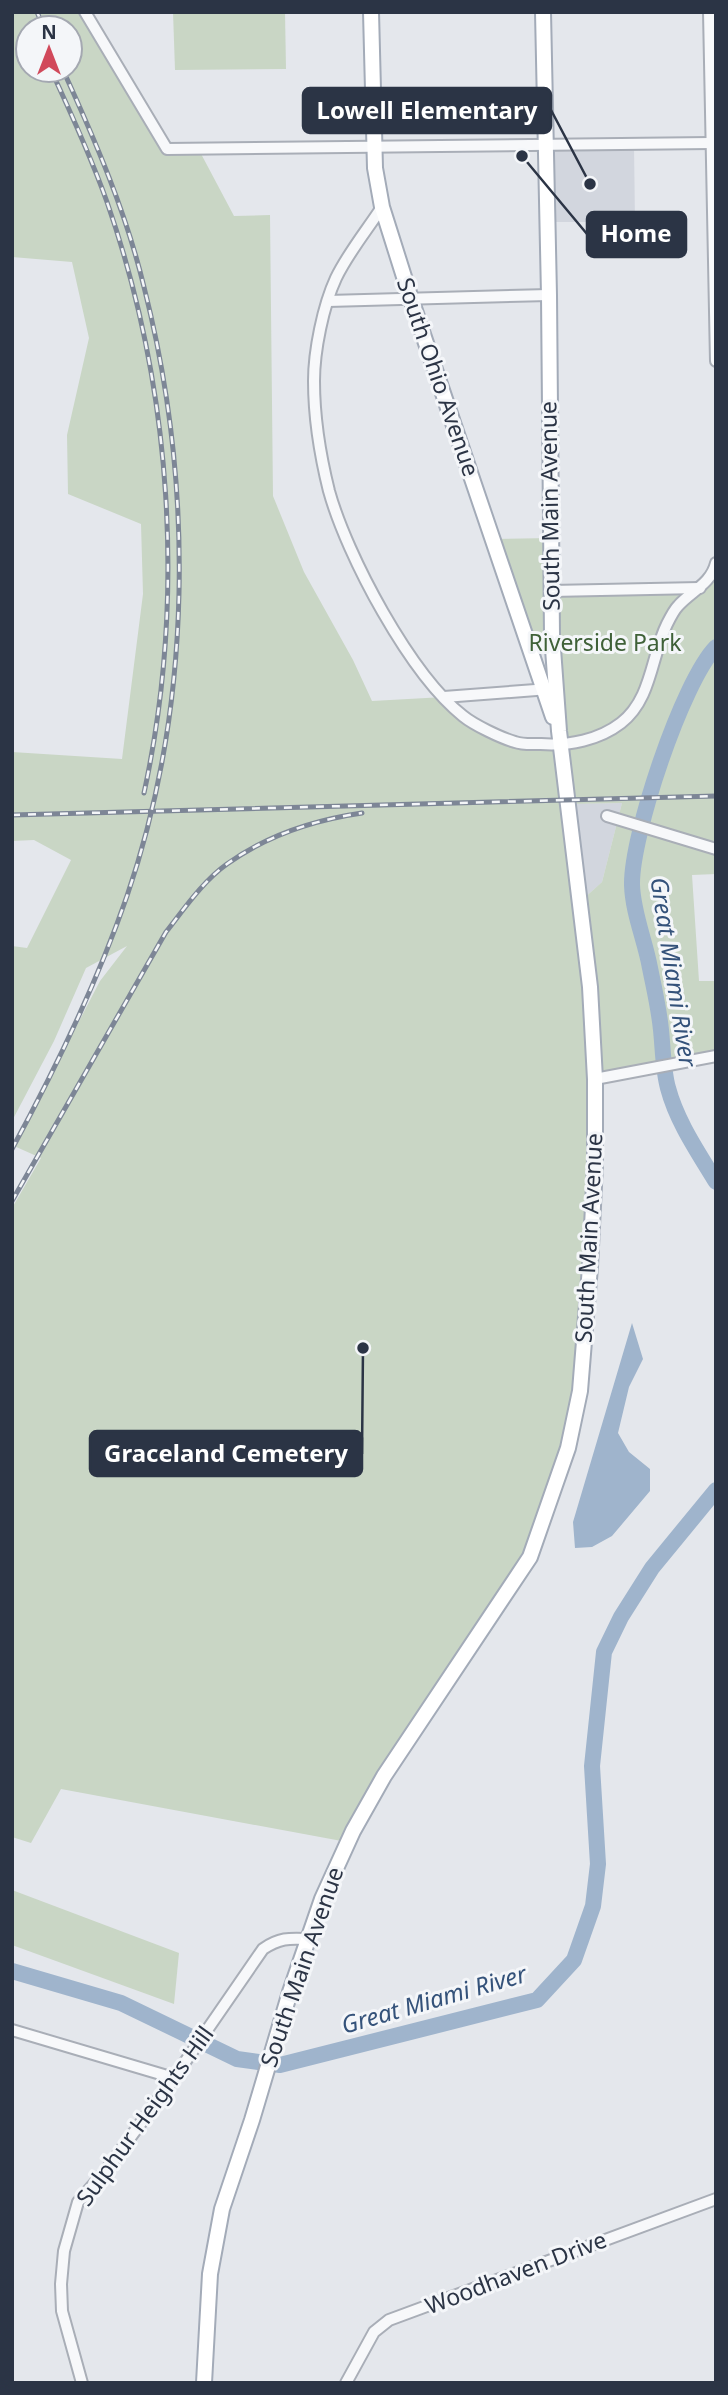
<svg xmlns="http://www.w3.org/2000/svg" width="728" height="2395" font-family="'Noto Sans',sans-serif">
  <rect width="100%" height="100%" fill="#e4e7ec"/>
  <g fill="#d2d6de">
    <polygon points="546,144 634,145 635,222 547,222"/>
    <polygon points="622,803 602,882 580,902 568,804"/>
  </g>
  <g fill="#c9d6c5" fill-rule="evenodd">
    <path d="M 12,12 L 85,12 L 167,149 L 199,150 L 234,216 L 270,215 L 273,496 L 304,572 L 353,660 L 372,701 L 444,697 L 464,717 L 517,743 L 560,745 L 551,636 L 545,641 L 539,640 L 532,634 L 522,602 L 508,586 L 492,539 L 551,538 L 551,591 L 700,588 L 716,571 L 716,874 L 692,875 L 699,981 L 716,981 L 716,1056 L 595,1079 L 580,1391 L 530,1557 L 347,1842 L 61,1789 L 31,1843 L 12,1837 L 12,1208 L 41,1158 L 14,1146 L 100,981 L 127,946 L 86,968 L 54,1041 L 12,1121 L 12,946 L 27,948 L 71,860 L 34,840 L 12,841 L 12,752 L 122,759 L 143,594 L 141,524 L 68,494 L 67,435 L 89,338 L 72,262 L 12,257 ZM 28,28 L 70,28 L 70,70 L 28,70 ZM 622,803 L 602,882 L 581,901 L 568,804 Z"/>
    <polygon points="173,12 285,12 286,69 175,70"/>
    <polygon points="12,1890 179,1953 174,2004 12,1945"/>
  </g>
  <polygon fill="#9fb4cc" points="632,1323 643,1359 629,1387 618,1433 629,1452 650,1469 650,1491 612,1536 592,1547 575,1548 573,1522"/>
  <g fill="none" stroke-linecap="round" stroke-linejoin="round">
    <g stroke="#9fb4cc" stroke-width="16">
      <path d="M 716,647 C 682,682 631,836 632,885 C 633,914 645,940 650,968 C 654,988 659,1009 661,1030 C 663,1049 663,1070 668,1088 C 677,1122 698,1152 716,1182"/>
      <polyline points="12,1971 121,2003 237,2059 280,2065 537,2000 574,1960 593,1906 598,1864 592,1766 604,1652 621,1617 652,1568 716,1490"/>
    </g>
    <g stroke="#a9aeb7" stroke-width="14">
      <g id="minor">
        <polyline points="85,12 167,149 711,143"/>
        <polyline points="709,12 716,361"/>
        <path d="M 382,207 C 367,230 348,253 336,278 C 323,306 314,351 314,381 C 314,418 320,455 329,491 C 347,556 410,674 463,716 C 474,725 501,738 515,742 C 523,745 533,744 541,744 C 569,746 599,740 621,723 C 652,699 651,656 667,624 C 670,618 674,610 678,606 C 691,591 711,584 716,563"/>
        <polyline points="328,301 549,295"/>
        <polyline points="551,591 700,588"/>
        <polyline points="444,697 549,689"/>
        <polyline points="607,816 716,849"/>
        <polyline points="595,1079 716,1056"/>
        <polyline points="12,2030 174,2078"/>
        <path d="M 82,2383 L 62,2311 L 61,2284 L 64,2251 L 78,2202 L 107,2169 L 174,2078 L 263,1949 C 279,1938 289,1938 307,1939"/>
        <polyline points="346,2383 374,2332 389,2320 716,2199"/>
      </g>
    </g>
    <g stroke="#a3abb8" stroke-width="18">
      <g id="major">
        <polyline points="371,12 375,168 382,207 411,299 553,717"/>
        <polyline points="204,2383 210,2274 222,2209 252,2120 290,1992 322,1899 353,1831 384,1776 530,1557 568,1448 580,1391 590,1267 595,1165 595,1079 590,987 559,731 552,635 549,295 543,12"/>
      </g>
    </g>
    <use href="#minor" stroke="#f7f8fa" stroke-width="10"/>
    <use href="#major" stroke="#fff" stroke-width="14"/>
    <g stroke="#7d8696" stroke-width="5">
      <g id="rail">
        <polyline points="37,12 44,28"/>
        <path d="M 51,70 C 71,113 91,157 107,202 C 172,389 186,599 144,793"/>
        <polyline points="12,815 716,796"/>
        <path d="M 12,1149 C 56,1068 97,983 127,896 C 193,703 194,484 144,287 C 126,212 95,140 63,70"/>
        <path d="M 12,1201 L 166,932 C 184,909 203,881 227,864 C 266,836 314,820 362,813"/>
      </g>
    </g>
    <use href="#rail" stroke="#f4f6f9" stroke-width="2.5" stroke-dasharray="8" stroke-linecap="butt"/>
  </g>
  <g text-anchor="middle" stroke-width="6" stroke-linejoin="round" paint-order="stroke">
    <g font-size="23" fill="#2b3445" stroke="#f4f6f9">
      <text transform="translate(438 377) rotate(71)" y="8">South Ohio Avenue</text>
      <text transform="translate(550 506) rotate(-91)" y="8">South Main Avenue</text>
      <text transform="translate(589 1238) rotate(-87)" y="8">South Main Avenue</text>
      <text transform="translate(302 1967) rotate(-71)" y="8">South Main Avenue</text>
      <text transform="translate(145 2116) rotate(-54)" y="8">Sulphur Heights Hill</text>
      <text transform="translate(516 2273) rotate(-21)" y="8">Woodhaven Drive</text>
    </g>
    <g font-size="23" fill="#3f6138" stroke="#f4f6f9">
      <text x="605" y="651">Riverside Park</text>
    </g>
    <g font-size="24" font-style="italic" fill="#34527a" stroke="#f4f6f9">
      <text transform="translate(673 972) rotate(81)" y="8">Great Miami River</text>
      <text transform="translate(434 2000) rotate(-16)" y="8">Great Miami River</text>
    </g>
  </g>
  <path fill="none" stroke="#2b3445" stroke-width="2.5" d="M590 184L551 110M522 156L587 234M363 1348L362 1454"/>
  <g fill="#2b3445" stroke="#f4f6f9" stroke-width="2.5">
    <circle cx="590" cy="184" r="7"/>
    <circle cx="522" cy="156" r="7"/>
    <circle cx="363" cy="1348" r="7"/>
  </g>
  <g fill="#2b3445" stroke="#2b3445" stroke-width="2.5">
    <rect x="303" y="88" width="248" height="45" rx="7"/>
    <rect x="587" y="212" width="99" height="45" rx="7"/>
    <rect x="90" y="1431" width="272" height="45" rx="7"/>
  </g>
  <g font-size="24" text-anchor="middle" font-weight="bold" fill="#fff">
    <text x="427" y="119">Lowell Elementary</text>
    <text x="636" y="242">Home</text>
    <text x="226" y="1462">Graceland Cemetery</text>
  </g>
  <rect width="728" height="2395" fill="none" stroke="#2b3445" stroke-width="28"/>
  <g transform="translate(49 49)"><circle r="33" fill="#f4f6f9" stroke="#a4a8b1" stroke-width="2"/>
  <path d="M0-5L12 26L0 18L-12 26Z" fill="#d1495b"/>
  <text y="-10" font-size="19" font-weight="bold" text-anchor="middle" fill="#2b3445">N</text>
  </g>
</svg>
